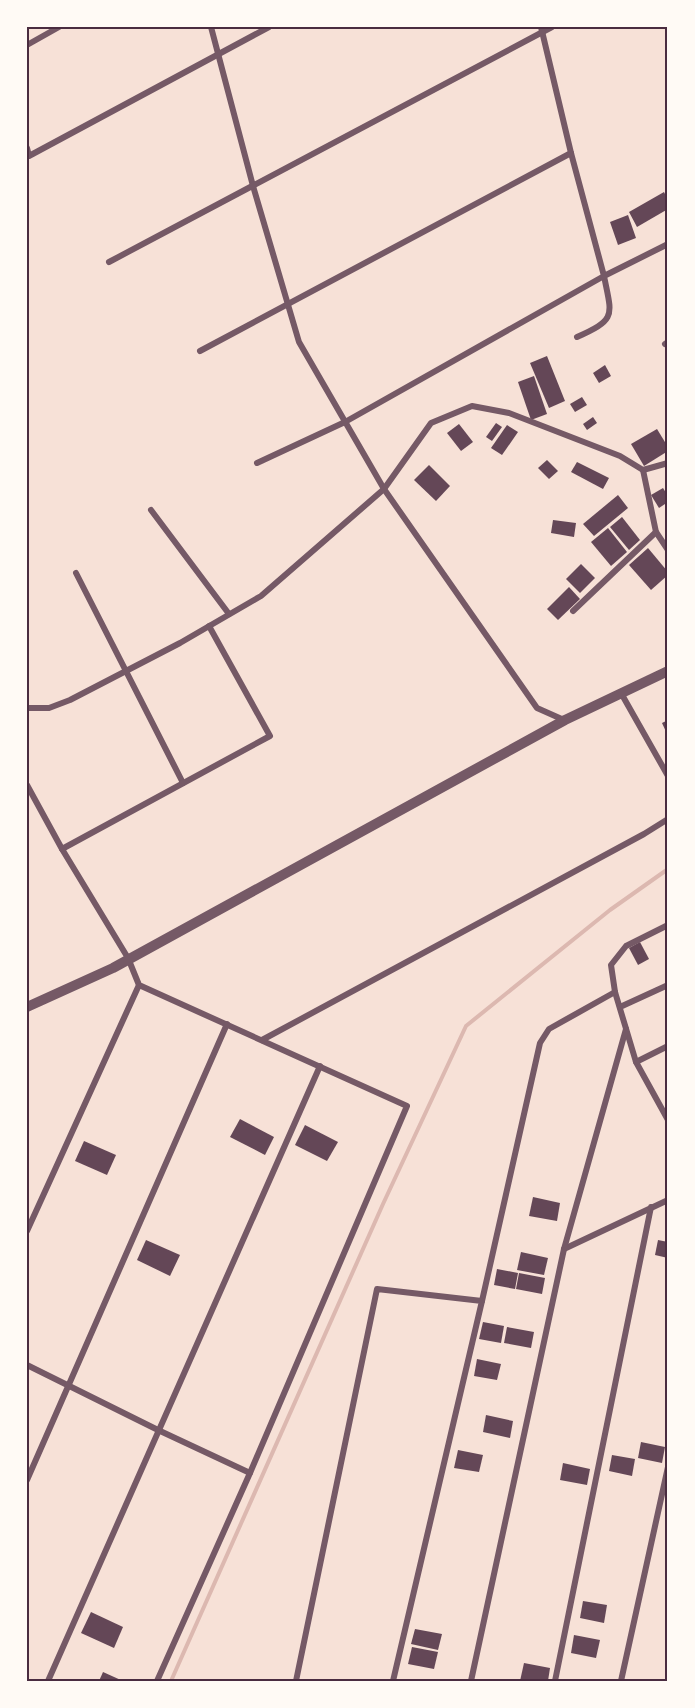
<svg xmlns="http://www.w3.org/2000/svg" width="695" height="1708" font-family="'Archivo Narrow',sans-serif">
  <rect width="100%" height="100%" fill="#f7e1d7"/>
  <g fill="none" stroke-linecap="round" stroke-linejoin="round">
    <polyline stroke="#dcb8b0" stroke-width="4" points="171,1681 383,1204 466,1026 610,910 668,869"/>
  </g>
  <g fill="#644757">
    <polygon points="664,192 668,200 668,209 637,227 629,212"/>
    <polygon points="628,215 636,238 618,245 610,222"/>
    <polygon points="547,356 565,401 549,408 530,363"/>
    <polygon points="605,365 611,376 599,383 593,373"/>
    <polygon points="534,376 547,414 531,420 518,382"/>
    <polygon points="582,397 587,405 575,412 570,404"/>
    <polygon points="593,417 597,423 587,430 583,424"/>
    <polygon points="496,423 502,427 492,441 486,437"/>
    <polygon points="459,424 473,442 461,451 447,433"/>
    <polygon points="507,425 518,432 502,455 491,448"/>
    <polygon points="657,429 668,447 668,451 644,466 631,444"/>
    <polygon points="547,460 558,471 549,479 538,468"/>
    <polygon points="577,462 609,478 603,489 571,472"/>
    <polygon points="429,465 450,486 436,501 414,480"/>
    <polygon points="663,488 668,496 668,502 659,508 651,495"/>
    <polygon points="618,495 628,508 594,536 583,524"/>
    <polygon points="622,517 640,540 629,550 610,527"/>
    <polygon points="553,520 576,523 574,537 551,533"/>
    <polygon points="608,528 627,552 611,566 591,542"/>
    <polygon points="648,548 668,572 668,575 651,590 629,565"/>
    <polygon points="581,564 595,578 580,593 566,579"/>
    <polygon points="569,587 580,599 558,620 547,609"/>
    <polygon points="668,720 668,736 662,723"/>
    <polygon points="640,942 649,959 638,965 629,948"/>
    <polygon points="240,1119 274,1137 265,1155 230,1137"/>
    <polygon points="305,1125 338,1142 327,1161 295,1145"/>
    <polygon points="84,1141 116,1155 107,1175 75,1161"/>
    <polygon points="533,1197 560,1203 557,1221 529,1216"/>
    <polygon points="146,1240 180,1255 170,1276 137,1260"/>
    <polygon points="658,1240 668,1242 668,1258 655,1255"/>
    <polygon points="521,1252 548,1258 544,1275 517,1270"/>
    <polygon points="497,1269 518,1273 515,1289 494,1285"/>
    <polygon points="519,1273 545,1278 542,1294 516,1289"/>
    <polygon points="483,1322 504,1326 501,1343 479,1339"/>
    <polygon points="507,1327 534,1332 531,1348 504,1343"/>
    <polygon points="477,1359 501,1364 497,1380 474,1376"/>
    <polygon points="486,1415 513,1421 510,1438 483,1432"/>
    <polygon points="641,1442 665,1447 662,1463 638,1458"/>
    <polygon points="458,1450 483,1455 479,1472 454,1468"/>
    <polygon points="612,1455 635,1459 632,1476 609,1471"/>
    <polygon points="563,1463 590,1469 587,1485 560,1480"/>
    <polygon points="583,1601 607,1605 604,1623 580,1618"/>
    <polygon points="91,1612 123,1627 114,1648 81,1633"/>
    <polygon points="415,1629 442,1634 438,1650 411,1644"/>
    <polygon points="574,1635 600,1640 596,1658 571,1653"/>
    <polygon points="412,1647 438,1652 434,1669 408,1664"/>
    <polygon points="524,1663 550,1668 548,1681 520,1681"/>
    <polygon points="103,1672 123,1681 99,1681"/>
  </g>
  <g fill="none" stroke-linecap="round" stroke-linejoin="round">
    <g stroke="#755966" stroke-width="6">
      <polyline points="211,27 253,186 299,342 384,489 537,708 564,720"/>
      <polyline points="27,45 59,27"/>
      <polyline points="27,148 29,156 269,27"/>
      <polyline points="109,262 552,27"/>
      <path d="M 577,337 C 617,319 612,316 604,276 L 668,244"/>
      <polyline points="665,344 668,342"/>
      <polyline points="200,351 571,153"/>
      <polyline points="257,463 345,422 604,276 571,153 541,27"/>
      <polyline points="643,470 656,532 668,550"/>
      <polyline points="151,510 229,614"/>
      <polyline points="76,573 183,783"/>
      <polyline points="573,611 656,532"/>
      <polyline points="621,693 668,776"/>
      <polyline points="27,708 49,708 70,700 180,643 261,596 384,489 431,423 472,406 509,413 620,456 643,470 668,463"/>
      <polyline points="27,785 62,849 128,958 139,985 407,1106 250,1473 157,1681"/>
      <polyline points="62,849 270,736 209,626"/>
      <polyline points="668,925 626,946 611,965 615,992 636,1062 668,1120"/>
      <polyline points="620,1007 668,985"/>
      <polyline points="262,1040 644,834 668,819"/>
      <polyline points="636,1062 668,1046"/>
      <polyline points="27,1231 139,985"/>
      <polyline points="564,1249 668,1200"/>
      <polyline points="482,1301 540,1043 549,1029 615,992"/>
      <polyline points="27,1365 158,1430 250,1473"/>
      <polyline points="27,1480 227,1024"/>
      <polyline points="48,1681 320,1066"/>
      <polyline points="296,1681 377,1289 482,1301 393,1681"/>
      <polyline points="471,1681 564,1249 626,1029"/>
      <polyline points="555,1681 651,1207"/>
      <polyline points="621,1681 668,1467"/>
    </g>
    <polyline stroke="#755966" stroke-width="10" points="27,1007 113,968 565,720 668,671"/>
  </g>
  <rect width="695" height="1708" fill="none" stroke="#fffaf5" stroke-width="57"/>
  <rect x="28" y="28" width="638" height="1652" fill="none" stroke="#4a2c40" stroke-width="2"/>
</svg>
